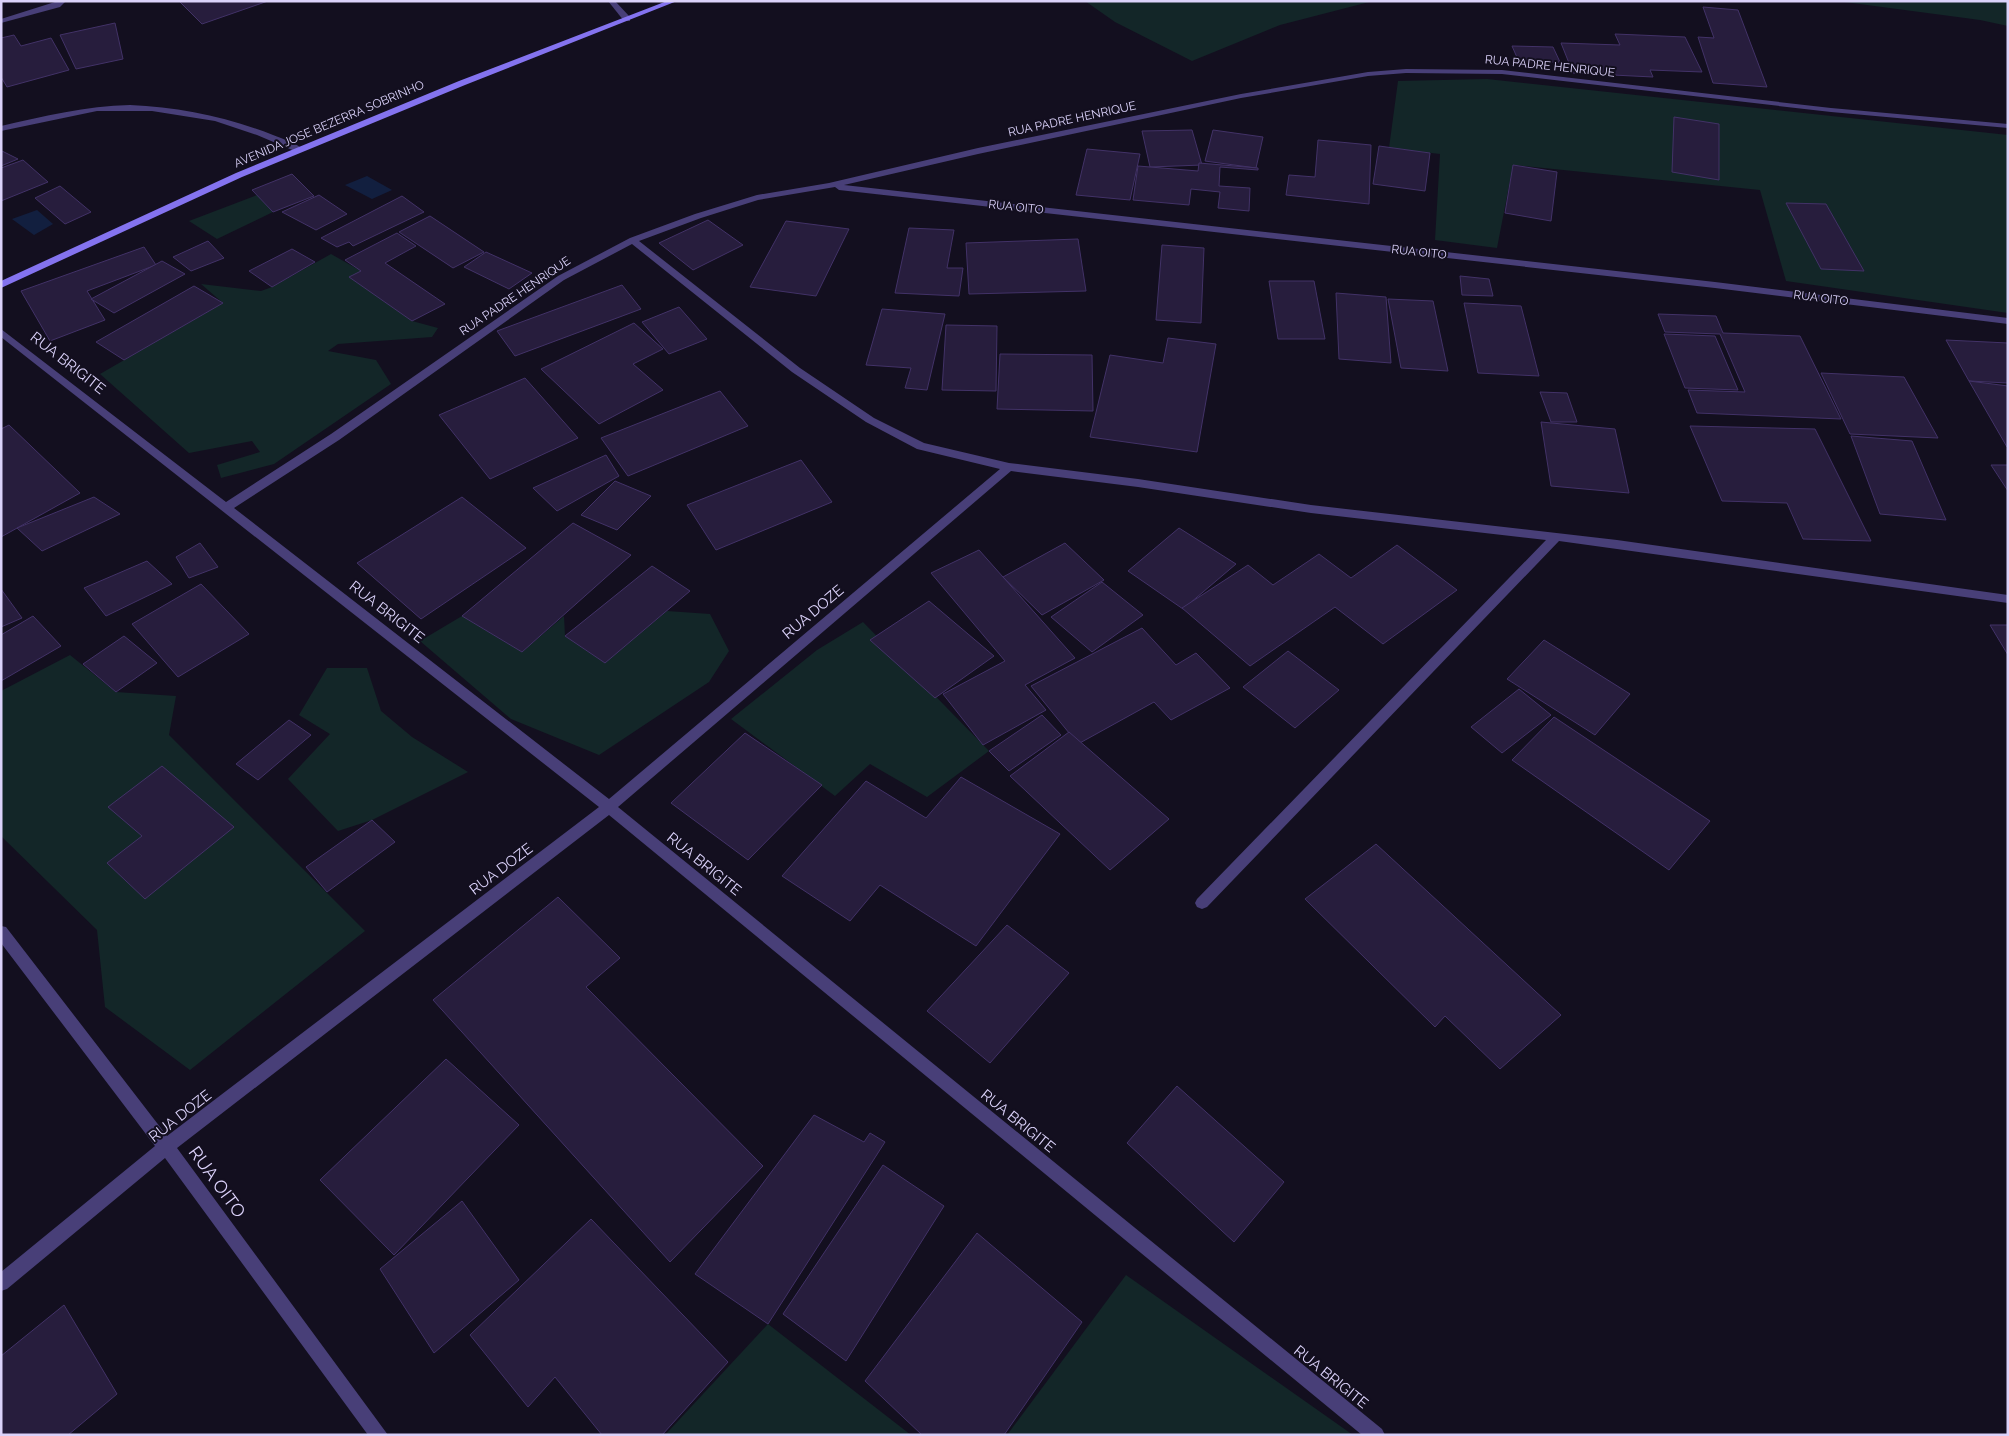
<svg xmlns="http://www.w3.org/2000/svg" width="2009" height="1436" font-family="Raleway,sans-serif">
  <rect width="100%" height="100%" fill="#130f1f"/>
  <g fill="#132628">
    <polygon points="1085,1 1373,1 1280,25 1192,61 1115,22"/>
    <polygon points="1837,1 2008,1 2008,26 1980,20"/>
    <polygon points="1487,79 2008,135 2008,313 1786,281 1760,190 1513,165 1497,248 1435,240 1440,154 1389,148 1398,81"/>
    <polygon points="257,195 273,212 217,239 189,221"/>
    <polygon points="331,254 361,271 350,277 412,321 438,328 432,337 338,344 328,351 376,360 391,384 274,464 221,478 217,465 260,452 252,441 189,453 100,374 223,303 201,284 261,291 272,287"/>
    <polygon points="667,611 710,614 729,651 709,682 599,755 511,719 420,641 462,616 522,652 564,616 565,636 605,663"/>
    <polygon points="863,622 989,751 927,797 870,764 835,796 731,719 817,650"/>
    <polygon points="70,655 116,692 176,696 169,735 365,931 190,1070 105,1007 97,930 1,836 1,691"/>
    <polygon points="327,668 367,668 381,711 412,737 468,772 372,820 338,831 288,779 330,734 299,715"/>
    <polygon points="1126,1275 1353,1435 1007,1435"/>
    <polygon points="768,1324 911,1435 665,1435"/>
  </g>
  <g fill="#121f3f">
    <polygon points="367,176 392,190 372,199 345,185"/>
    <polygon points="37,210 53,224 34,235 12,219"/>
  </g>
  <g fill="#271d3d" stroke="#423267">
    <polygon points="179,1 268,1 202,24"/>
    <polygon points="1703,7 1738,10 1767,87 1713,83 1698,37 1714,38"/>
    <polygon points="115,23 123,59 76,69 60,35"/>
    <polygon points="1615,34 1685,37 1702,72 1650,70 1653,77 1573,73 1561,43 1620,45"/>
    <polygon points="14,35 21,46 51,38 69,70 7,87 1,77 1,38"/>
    <polygon points="1512,46 1553,47 1560,62 1519,62"/>
    <polygon points="1674,117 1719,124 1719,180 1672,172"/>
    <polygon points="1192,130 1202,165 1150,167 1142,131"/>
    <polygon points="1213,130 1263,137 1256,168 1205,161"/>
    <polygon points="1318,140 1371,145 1369,204 1286,195 1289,175 1315,177"/>
    <polygon points="1379,146 1430,153 1425,191 1373,184"/>
    <polygon points="1087,149 1140,154 1130,200 1076,195"/>
    <polygon points="2,151 18,159 1,166"/>
    <polygon points="23,160 48,182 1,201 1,168"/>
    <polygon points="1199,163 1258,168 1258,170 1220,167 1219,186 1250,188 1249,211 1218,208 1220,192 1191,189 1189,205 1133,200 1138,166 1198,171"/>
    <polygon points="1513,165 1557,172 1551,221 1505,213"/>
    <polygon points="292,174 314,196 273,212 252,190"/>
    <polygon points="60,186 91,212 65,224 35,198"/>
    <polygon points="319,195 347,214 316,230 282,212"/>
    <polygon points="402,196 424,212 353,246 349,242 337,247 321,238"/>
    <polygon points="1786,203 1826,204 1864,271 1821,269"/>
    <polygon points="430,216 484,252 453,268 399,232"/>
    <polygon points="708,220 743,245 693,270 659,243"/>
    <polygon points="786,221 849,229 816,296 750,287"/>
    <polygon points="909,228 954,230 947,268 963,268 959,296 895,293"/>
    <polygon points="397,233 416,246 385,263 445,304 412,321 349,277 361,271 345,260"/>
    <polygon points="1078,239 1086,291 969,294 966,243"/>
    <polygon points="208,241 224,258 191,271 173,257"/>
    <polygon points="1162,245 1204,248 1201,323 1156,320"/>
    <polygon points="144,247 156,265 87,291 105,320 50,341 21,291"/>
    <polygon points="292,249 315,262 272,287 249,271"/>
    <polygon points="486,252 532,273 509,289 464,267"/>
    <polygon points="162,261 185,274 114,313 91,299"/>
    <polygon points="1460,276 1489,279 1493,296 1462,295"/>
    <polygon points="1269,281 1314,281 1325,339 1278,339"/>
    <polygon points="622,285 641,309 515,356 497,331"/>
    <polygon points="194,286 223,303 124,360 96,342"/>
    <polygon points="1336,293 1386,297 1391,363 1339,359"/>
    <polygon points="1388,299 1433,301 1448,371 1401,368"/>
    <polygon points="1464,303 1521,306 1539,376 1478,373"/>
    <polygon points="679,307 707,339 669,354 642,322"/>
    <polygon points="882,309 945,314 927,390 905,388 911,368 866,365"/>
    <polygon points="1658,314 1716,316 1723,333 1800,336 1841,419 1697,413 1688,390 1745,392 1720,334 1665,332"/>
    <polygon points="634,323 663,349 633,364 663,390 599,424 541,369"/>
    <polygon points="946,325 997,326 996,391 942,390"/>
    <polygon points="1664,334 1715,336 1738,390 1685,388"/>
    <polygon points="1168,338 1216,344 1197,452 1090,437 1110,355 1163,363"/>
    <polygon points="1946,340 2008,343 2008,383 1969,381"/>
    <polygon points="1000,354 1092,355 1093,411 997,409"/>
    <polygon points="1821,373 1904,377 1938,438 1850,434"/>
    <polygon points="525,378 578,438 490,479 439,415"/>
    <polygon points="1969,381 2008,386 2008,447 2007,447"/>
    <polygon points="720,391 748,426 628,476 601,438"/>
    <polygon points="1540,392 1567,393 1577,422 1551,422"/>
    <polygon points="1541,422 1615,429 1629,493 1551,486"/>
    <polygon points="9,425 80,493 1,537 1,429"/>
    <polygon points="1690,426 1815,429 1871,541 1803,539 1787,503 1722,501"/>
    <polygon points="1851,436 1912,441 1946,520 1880,514"/>
    <polygon points="606,455 619,476 557,511 533,488"/>
    <polygon points="801,460 832,502 716,550 687,505"/>
    <polygon points="1991,465 2008,465 2008,491"/>
    <polygon points="615,481 651,496 617,530 581,515"/>
    <polygon points="94,497 120,514 42,551 17,528"/>
    <polygon points="462,497 526,548 421,619 357,563"/>
    <polygon points="573,523 631,555 522,652 462,616"/>
    <polygon points="1179,528 1236,564 1183,609 1128,571"/>
    <polygon points="200,543 218,567 189,578 176,557"/>
    <polygon points="1065,543 1104,580 1042,615 1003,577"/>
    <polygon points="1397,545 1457,590 1383,644 1335,607 1250,666 1182,608 1248,565 1273,585 1319,554 1351,578"/>
    <polygon points="979,550 1075,658 1025,685 1046,710 983,745 943,694 1005,661 931,573"/>
    <polygon points="147,561 172,584 106,616 84,588"/>
    <polygon points="652,566 690,591 605,663 565,636"/>
    <polygon points="1102,582 1143,615 1092,652 1051,617"/>
    <polygon points="201,584 249,634 178,677 132,624"/>
    <polygon points="1,589 22,618 1,627"/>
    <polygon points="929,601 994,656 935,698 870,640"/>
    <polygon points="33,616 61,646 1,681 1,635"/>
    <polygon points="1990,625 2008,625 2008,655"/>
    <polygon points="1142,628 1176,665 1196,653 1230,688 1171,720 1154,702 1078,744 1031,686"/>
    <polygon points="124,636 157,663 116,692 83,664"/>
    <polygon points="1544,640 1630,694 1595,735 1507,679"/>
    <polygon points="1288,651 1339,690 1295,728 1243,687"/>
    <polygon points="1519,689 1551,715 1502,753 1471,727"/>
    <polygon points="1042,715 1061,735 1009,771 989,751"/>
    <polygon points="1554,717 1710,821 1669,870 1512,760"/>
    <polygon points="289,720 311,735 258,780 236,764"/>
    <polygon points="1069,732 1169,819 1110,870 1010,776"/>
    <polygon points="745,733 822,785 748,860 671,803"/>
    <polygon points="162,766 234,827 145,899 107,863 142,836 108,807"/>
    <polygon points="961,777 1060,834 976,946 880,885 850,921 782,876 866,781 926,818"/>
    <polygon points="372,820 395,842 327,892 306,867"/>
    <polygon points="1376,844 1561,1015 1500,1069 1445,1016 1435,1027 1305,899"/>
    <polygon points="558,897 620,958 586,987 763,1166 670,1262 433,1000"/>
    <polygon points="1007,925 1069,973 990,1063 927,1011"/>
    <polygon points="446,1059 519,1125 394,1255 320,1180"/>
    <polygon points="1177,1086 1284,1182 1234,1242 1127,1143"/>
    <polygon points="814,1115 864,1142 870,1133 885,1142 768,1324 695,1274"/>
    <polygon points="883,1165 944,1206 846,1361 783,1314"/>
    <polygon points="462,1201 519,1280 434,1353 380,1269"/>
    <polygon points="591,1219 728,1362 662,1435 602,1435 555,1377 528,1407 470,1335"/>
    <polygon points="977,1233 1082,1322 1004,1435 922,1435 865,1381"/>
    <polygon points="64,1305 117,1394 68,1435 1,1435 1,1356"/>
  </g>
  <g fill="none" stroke-linecap="round" stroke-linejoin="round">
    <g fill="#483f78" fill-rule="evenodd">
      <polygon points="58,1 66,1 60,7 1,23 1,19"/>
      <polygon points="608,1 615,1 630,17 630,21 624,21"/>
      <path d="M 1406,69 L 1502,70 L 1831,108 L 2008,124 L 2008,128 L 1831,112 L 1502,74 L 1406,73 L 1368,76 L 1241,98 L 978,154 L 844,185 L 1715,282 L 2008,318 L 2008,324 L 1715,288 L 839,190 L 835,187 L 758,200 L 701,218 L 639,241 L 800,368 L 874,418 L 924,443 L 1009,463 L 1138,479 L 1311,505 L 1617,540 L 2008,595 L 2008,603 L 1559,541 L 1207,907 L 1202,909 L 1197,907 L 1195,903 L 1197,899 L 1546,540 L 1311,513 L 1138,487 L 1011,471 L 618,807 L 1382,1429 L 1385,1435 L 1362,1435 L 609,815 L 177,1148 L 388,1435 L 368,1435 L 165,1158 L 7,1289 L 1,1291 L 1,1272 L 155,1146 L 1,943 L 1,926 L 6,927 L 167,1136 L 599,807 L 1,337 L 1,329 L 226,502 L 331,434 L 558,276 L 630,238 L 695,214 L 757,195 L 829,183 L 978,148 L 1241,94 L 1368,72 ZM 632,244 L 792,372 L 866,422 L 917,449 L 1000,469 L 609,799 L 234,508 L 339,440 L 564,280 Z"/>
      <path d="M 130,105 C 179,107 227,117 273,135 C 283,139 296,143 304,150 L 297,152 L 257,135 L 215,121 L 152,111 L 97,111 L 1,131 L 1,126 C 44,116 86,106 130,105 Z"/>
    </g>
    <polygon fill="#8473ef" fill-rule="evenodd" points="667,1 677,1 465,85 242,177 1,288 1,281 236,173 459,81"/>
  </g>
  <g text-anchor="middle" stroke-width="4" stroke-linejoin="round" paint-order="stroke">
    <g font-size="12" fill="#dbd2fa" stroke="#130f1f">
      <text transform="translate(1550 66) rotate(6)" y="4">RUA PADRE HENRIQUE</text>
      <text transform="translate(1072 119) rotate(-12)" y="4">RUA PADRE HENRIQUE</text>
      <text transform="translate(329 124) rotate(-23)" y="4">AVENIDA JOSE BEZERRA SOBRINHO</text>
      <text transform="translate(1016 207) rotate(6)" y="4">RUA OITO</text>
      <text transform="translate(1419 252) rotate(6)" y="4">RUA OITO</text>
      <text transform="translate(515 296) rotate(-34)" y="4">RUA PADRE HENRIQUE</text>
      <text transform="translate(1821 298) rotate(7)" y="4">RUA OITO</text>
    </g>
    <g font-size="15" fill="#dbd2fa" stroke="#130f1f">
      <text transform="translate(68 363) rotate(38)" y="5">RUA BRIGITE</text>
      <text transform="translate(387 612) rotate(38)" y="5">RUA BRIGITE</text>
      <text transform="translate(813 612) rotate(-40)" y="5">RUA DOZE</text>
      <text transform="translate(704 864) rotate(39)" y="5">RUA BRIGITE</text>
      <text transform="translate(501 869) rotate(-37)" y="5">RUA DOZE</text>
      <text transform="translate(180 1116) rotate(-38)" y="5">RUA DOZE</text>
      <text transform="translate(1018 1121) rotate(39)" y="5">RUA BRIGITE</text>
      <text transform="translate(1331 1377) rotate(39)" y="5">RUA BRIGITE</text>
    </g>
    <g font-size="18" fill="#dbd2fa" stroke="#130f1f">
      <text transform="translate(217 1182) rotate(54)" y="6">RUA OITO</text>
    </g>
  </g>
  <rect width="2009" height="1436" fill="none" stroke="#dbd2fa" stroke-width="5"/>
</svg>
